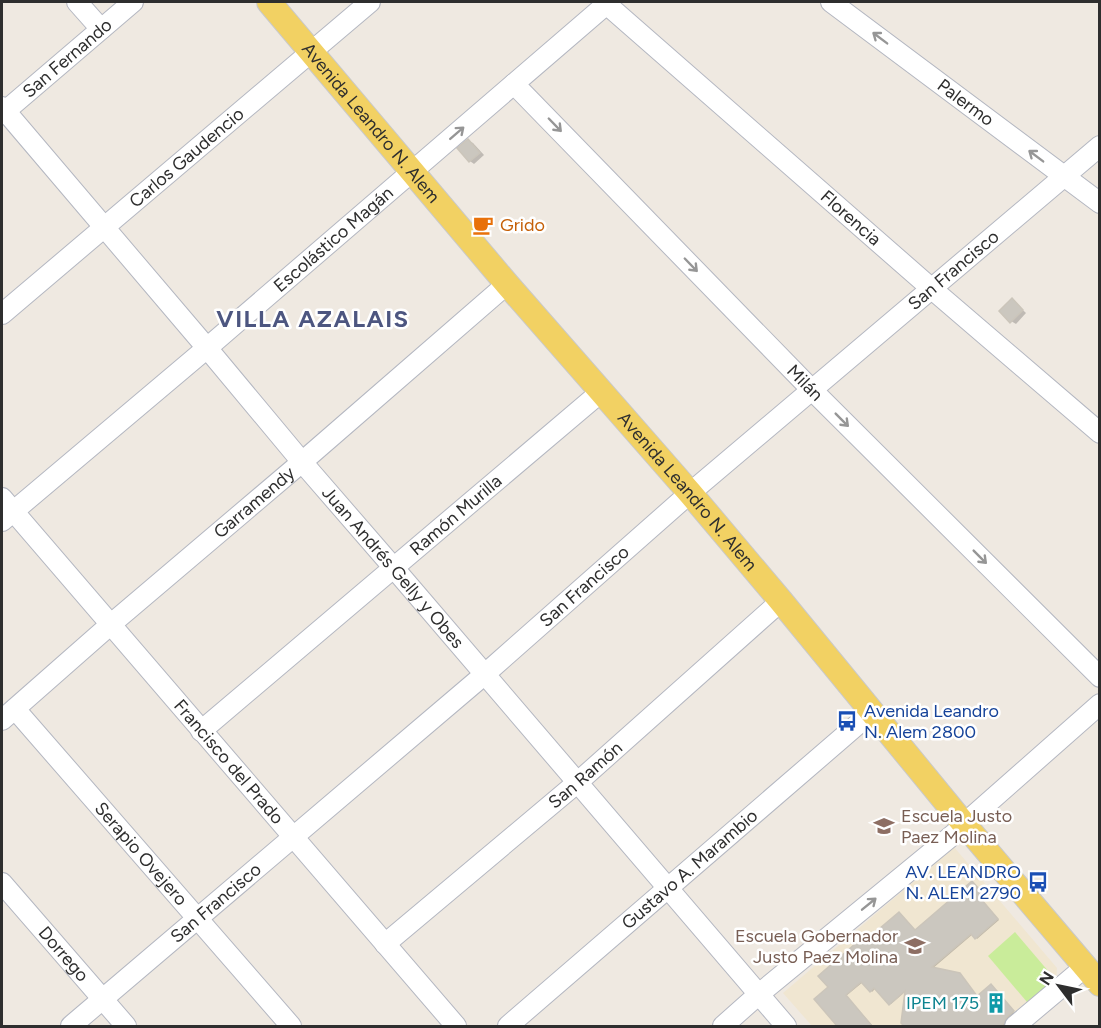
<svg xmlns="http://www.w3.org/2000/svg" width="1101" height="1028" font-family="Figtree,sans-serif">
  <rect width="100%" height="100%" fill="#efe9e1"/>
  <polygon fill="#f0e6d1" points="954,847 1057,968 1056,982 1004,1026 812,1026 783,993"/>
  <polygon fill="#c9ec9a" points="1015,932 1055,979 1027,1002 988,956"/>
  <g fill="#0003">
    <polygon points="469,141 473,143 484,155 474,164 470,161"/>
    <polygon points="1012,300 1026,313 1016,324 1011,321"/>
    <polygon points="974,884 986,898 982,901 999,920 977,939 973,934 932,969 961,976 978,997 993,987 1014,1013 1008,1018 1005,1024 1002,1026 906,1026 903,1022 906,991 891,1004 876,988 872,992 863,982 846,996 873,1026 835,1026 837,1025 830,987 866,941 915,932"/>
  </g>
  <g fill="#cbc7bf" stroke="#cbc5ba" stroke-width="1.5">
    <polygon points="468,139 480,153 469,162 457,148"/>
    <polygon points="1012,298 1023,310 1010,323 999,311"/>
    <polygon points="972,881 985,896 981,899 998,919 975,939 971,934 932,967 960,973 977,996 991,984 1014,1011 1007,1017 1004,1023 1000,1026 904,1026 901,1023 905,991 889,1005 874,988 870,992 861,982 846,995 872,1026 837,1026 814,999 828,987 818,976 863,937 866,940 899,912 915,930"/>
  </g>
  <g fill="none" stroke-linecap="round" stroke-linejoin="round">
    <g stroke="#b4b7c1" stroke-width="22">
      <g id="minor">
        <polyline points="77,2 101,29"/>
        <path id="s1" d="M 604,2 L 932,289 L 1100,433"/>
        <path id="s2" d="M 831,2 L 1100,203"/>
        <path id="s3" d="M 514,84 L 811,389 L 1100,677"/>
        <path id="s4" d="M 2,107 L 207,348 L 302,462 L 393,567 L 786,1026"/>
        <path id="s5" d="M 2,114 L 133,2"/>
        <path id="s6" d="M 2,314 L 370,2"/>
        <path id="s7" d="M 2,498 L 456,1026"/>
        <path id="s8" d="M 2,521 L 207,348 L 609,2"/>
        <path id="s9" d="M 15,709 L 291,1026"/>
        <path id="s10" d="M 2,720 L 110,625 L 302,462 L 507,284"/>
        <path id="s11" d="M 201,731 L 595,397 L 600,390"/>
        <path id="s12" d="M 2,883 L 126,1026"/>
        <path id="s13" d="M 385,944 L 578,782 L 781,601"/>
        <path id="s14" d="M 71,1026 L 485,674 L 690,493 L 1100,146"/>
        <path id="s15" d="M 508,1026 L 872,712"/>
        <polyline points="723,1026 759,994 960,829 964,824 1100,704"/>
        <polyline points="1015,1026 1085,967"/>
      </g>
    </g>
    <g stroke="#c9c9c9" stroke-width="26">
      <g id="major">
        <path id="s16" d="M 269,2 L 507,284 L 690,493 L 781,601 L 964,824 L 1100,984"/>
      </g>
    </g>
    <use href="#minor" stroke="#fff" stroke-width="20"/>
    <use href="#major" stroke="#f2d163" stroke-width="24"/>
  </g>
  <defs><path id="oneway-shaft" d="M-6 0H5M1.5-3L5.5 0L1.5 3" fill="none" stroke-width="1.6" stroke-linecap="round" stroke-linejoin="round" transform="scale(1.5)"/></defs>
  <g stroke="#969696">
    <use href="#oneway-shaft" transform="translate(880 38) rotate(-143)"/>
    <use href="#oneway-shaft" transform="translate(555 125) rotate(46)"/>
    <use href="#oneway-shaft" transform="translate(457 133) rotate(-41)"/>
    <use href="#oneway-shaft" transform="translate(1036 156) rotate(-143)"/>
    <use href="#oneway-shaft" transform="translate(691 265) rotate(46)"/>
    <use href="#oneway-shaft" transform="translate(842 420) rotate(45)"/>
    <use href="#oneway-shaft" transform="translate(980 557) rotate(45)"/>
    <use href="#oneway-shaft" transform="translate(869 904) rotate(-39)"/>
  </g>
  <defs>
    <g id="cafe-bare" transform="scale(1.62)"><path d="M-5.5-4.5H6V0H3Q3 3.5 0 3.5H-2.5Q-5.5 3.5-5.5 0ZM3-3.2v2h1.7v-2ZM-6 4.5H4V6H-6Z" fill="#e8710a" stroke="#fff" stroke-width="2.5" paint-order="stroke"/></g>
    <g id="bus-bare" transform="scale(1.62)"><path d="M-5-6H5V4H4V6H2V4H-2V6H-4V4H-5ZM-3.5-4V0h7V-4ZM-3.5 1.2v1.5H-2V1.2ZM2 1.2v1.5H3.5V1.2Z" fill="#1a4fb4" stroke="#fff" stroke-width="2.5" paint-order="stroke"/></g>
    <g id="school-bare" transform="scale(1.62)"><path d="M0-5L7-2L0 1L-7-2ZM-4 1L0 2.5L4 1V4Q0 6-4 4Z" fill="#8d6e63" stroke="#fff" stroke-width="2.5" paint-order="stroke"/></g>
    <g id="building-bare" transform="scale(1.62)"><path d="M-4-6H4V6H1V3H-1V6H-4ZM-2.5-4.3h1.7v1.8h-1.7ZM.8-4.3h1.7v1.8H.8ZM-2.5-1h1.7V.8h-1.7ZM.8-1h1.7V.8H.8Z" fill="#0f9aa8" stroke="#fff" stroke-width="2.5" paint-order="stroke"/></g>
  </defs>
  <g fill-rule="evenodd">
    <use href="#cafe-bare" x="483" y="225"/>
    <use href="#bus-bare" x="847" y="721"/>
    <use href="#school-bare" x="884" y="826"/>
    <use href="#bus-bare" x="1038" y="882"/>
    <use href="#school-bare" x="915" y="946"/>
    <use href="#building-bare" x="996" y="1003"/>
  </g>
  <g text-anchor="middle" stroke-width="5" stroke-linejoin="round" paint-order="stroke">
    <g font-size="18" fill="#2e2e2e" stroke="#fff">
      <text dy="6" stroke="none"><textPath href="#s5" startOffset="86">San Fernando</textPath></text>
      <text dy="6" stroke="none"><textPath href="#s2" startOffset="168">Palermo</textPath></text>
      <text dy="6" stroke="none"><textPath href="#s16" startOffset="158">Avenida Leandro N. Alem</textPath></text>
      <text dy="6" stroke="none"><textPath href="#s6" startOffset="242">Carlos Gaudencio</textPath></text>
      <text dy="6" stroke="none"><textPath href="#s1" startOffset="328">Florencia</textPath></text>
      <text dy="6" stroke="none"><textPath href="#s8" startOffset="435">Escolástico Magán</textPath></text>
      <text dy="6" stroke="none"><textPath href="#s14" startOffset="1162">San Francisco</textPath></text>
      <text dy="6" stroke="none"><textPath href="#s3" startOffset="417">Milán</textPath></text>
      <text dy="6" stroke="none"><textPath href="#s16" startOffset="644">Avenida Leandro N. Alem</textPath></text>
      <text dy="6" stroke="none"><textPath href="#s10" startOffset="333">Garramendy</textPath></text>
      <text dy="6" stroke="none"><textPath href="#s11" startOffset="334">Ramón Murilla</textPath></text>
      <text dy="6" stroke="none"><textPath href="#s4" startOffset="604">Juan Andrés Gelly y Obes</textPath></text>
      <text dy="6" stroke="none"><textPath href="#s14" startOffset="676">San Francisco</textPath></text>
      <text dy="6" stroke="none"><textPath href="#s7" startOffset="348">Francisco del Prado</textPath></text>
      <text dy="6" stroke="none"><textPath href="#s13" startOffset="262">San Ramón</textPath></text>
      <text dy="6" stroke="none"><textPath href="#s9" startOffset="192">Serapio Ovejero</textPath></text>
      <text dy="6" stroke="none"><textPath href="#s15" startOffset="240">Gustavo A. Marambio</textPath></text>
      <text dy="6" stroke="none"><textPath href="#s14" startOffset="190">San Francisco</textPath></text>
      <text dy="6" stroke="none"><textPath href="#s12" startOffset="94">Dorrego</textPath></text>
    </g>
    <g font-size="18" fill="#c56008" stroke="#fff" text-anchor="start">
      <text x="500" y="231">Grido</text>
    </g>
    <g font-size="18" fill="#164399" stroke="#fff" text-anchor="start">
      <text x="864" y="717">Avenida Leandro<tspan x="864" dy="21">N. Alem 2800</tspan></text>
      <text x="1021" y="878" text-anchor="end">AV. LEANDRO<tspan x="1021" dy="21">N. ALEM 2790</tspan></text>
    </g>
    <g font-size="18" fill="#785e54" stroke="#fff" text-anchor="start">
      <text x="901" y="822">Escuela Justo<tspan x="901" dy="21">Paez Molina</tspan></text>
      <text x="898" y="942" text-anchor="end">Escuela Gobernador<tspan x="898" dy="21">Justo Paez Molina</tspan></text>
    </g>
    <g font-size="18" fill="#0d838f" stroke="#fff" text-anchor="end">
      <text x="979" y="1009">IPEM 175</text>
    </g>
    <g font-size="24" font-weight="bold" letter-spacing="1.5" fill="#4d5680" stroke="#fff">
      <text x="313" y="327">VILLA AZALAIS</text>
    </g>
  </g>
  <rect width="1101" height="1028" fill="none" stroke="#2e2e2e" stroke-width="6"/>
  <g transform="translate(1059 986) rotate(302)" stroke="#ffffff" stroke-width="4.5" paint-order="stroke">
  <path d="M0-4.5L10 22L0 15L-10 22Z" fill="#2e2e2e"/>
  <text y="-9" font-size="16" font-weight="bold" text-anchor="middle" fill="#2e2e2e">N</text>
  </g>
</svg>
